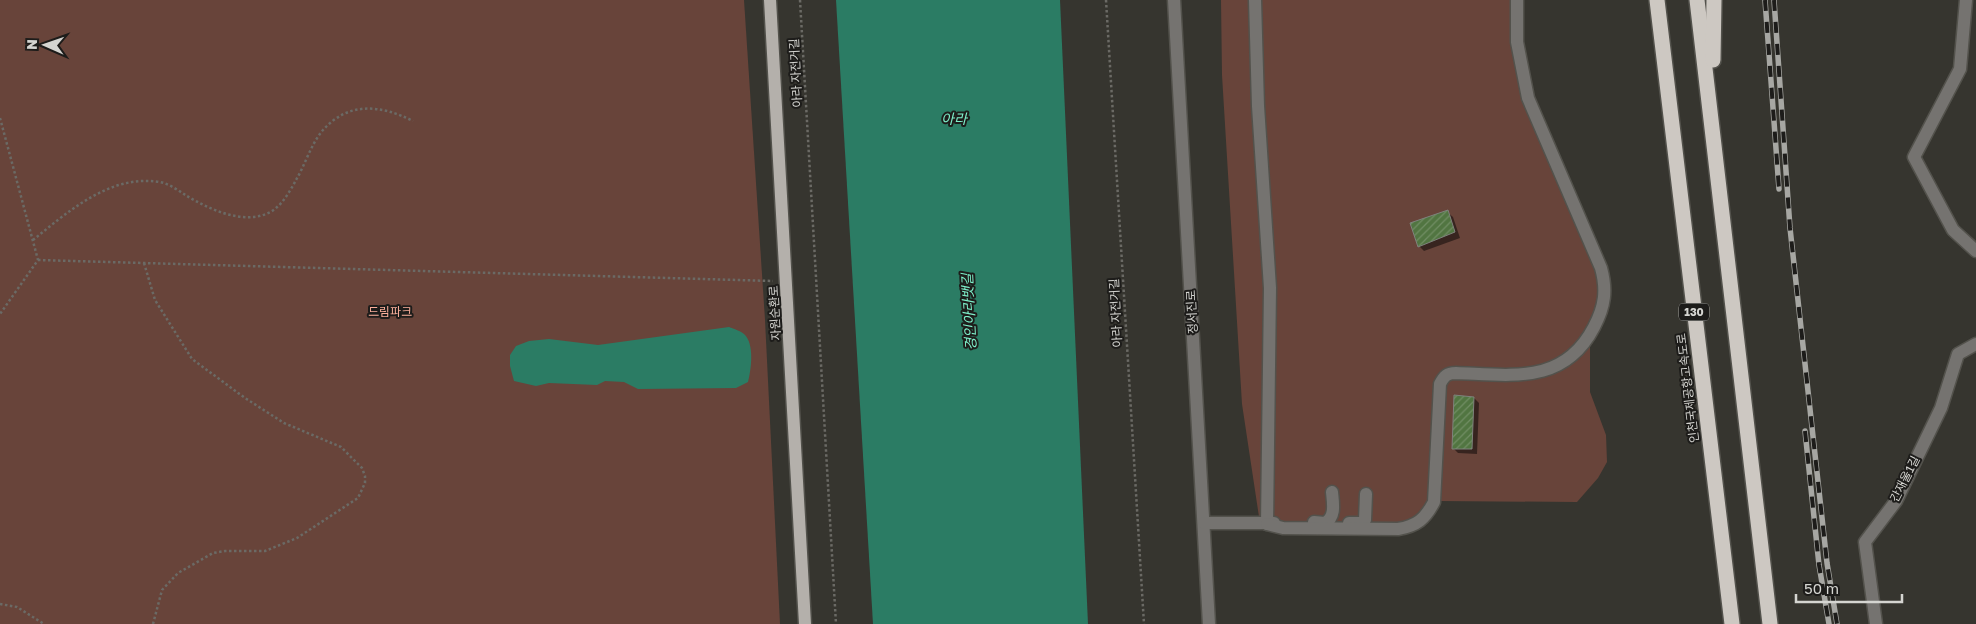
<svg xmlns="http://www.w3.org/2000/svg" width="1976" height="624" font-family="'Golos Text','Noto Sans KR',sans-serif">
  <defs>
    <pattern id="building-hatch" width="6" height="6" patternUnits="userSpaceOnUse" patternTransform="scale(1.25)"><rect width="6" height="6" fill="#517541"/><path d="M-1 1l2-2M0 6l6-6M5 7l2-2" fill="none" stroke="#718e64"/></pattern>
  </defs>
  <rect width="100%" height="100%" fill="#36352f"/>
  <g fill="#68443a">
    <polygon points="0,0 744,0 765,320 780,624 0,624"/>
    <path d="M 1221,0 L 1523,0 L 1521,35 L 1534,100 L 1610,285 L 1608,313 L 1590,343 L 1590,392 L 1606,435 L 1607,462 L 1598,478 L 1577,502 L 1438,501 C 1428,518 1421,531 1400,534 L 1261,530 L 1242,404 L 1222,75 Z"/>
  </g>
  <g fill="#2b7c64">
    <polygon points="836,0 1060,0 1088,624 873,624"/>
    <path d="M 729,327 C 734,329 741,331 744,334 C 755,344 751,370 748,382 L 736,388 L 638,389 L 624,382 L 605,381 L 597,385 L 549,383 L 536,386 L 514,381 L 510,366 L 510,355 L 516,346 L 529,341 L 549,339 L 598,345 Z"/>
  </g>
  <g fill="#0007">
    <polygon points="1447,212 1453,217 1460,238 1424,251 1419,246"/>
    <polygon points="1474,398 1479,403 1477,454 1458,453 1453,448"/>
  </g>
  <g fill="url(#building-hatch)" stroke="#7e827c">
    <polygon points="1448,210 1455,232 1418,247 1410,223"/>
    <polygon points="1454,395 1474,397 1472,449 1452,449"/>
  </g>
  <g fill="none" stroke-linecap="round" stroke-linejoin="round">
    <g stroke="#53524c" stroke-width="15">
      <g id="minor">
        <polyline points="1174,0 1209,624"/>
        <polyline points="1255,0 1258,106 1270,288 1267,524"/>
        <polyline points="1966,0 1960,69 1914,157 1953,230 1976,251"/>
        <path d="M 1314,522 L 1325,523 C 1336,517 1333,503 1332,492"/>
        <polyline points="1204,523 1274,523"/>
        <polyline points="1349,523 1362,523 1365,520 1366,494"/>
        <path d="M 1267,524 L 1283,528 L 1398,529 C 1417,526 1425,519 1434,502 L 1440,384 C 1444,376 1447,373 1456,373 C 1512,375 1564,385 1594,327 C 1605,306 1607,290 1601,268 L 1528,98 L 1517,42 L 1517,0"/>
        <polyline points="1876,624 1865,542 1896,501 1941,408 1958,354 1976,344"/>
      </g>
    </g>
    <g stroke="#53524c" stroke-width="15">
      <polyline id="major" points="770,0 805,624"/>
    </g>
    <g stroke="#53524c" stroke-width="18">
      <g id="highway">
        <polyline points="1657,0 1732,624"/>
        <polyline points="1697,0 1770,624"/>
        <polyline points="1713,60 1714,0"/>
      </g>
    </g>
    <g stroke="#6b6a65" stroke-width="2.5" stroke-dasharray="2.5 2.5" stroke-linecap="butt">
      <polyline points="800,0 836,624"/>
      <polyline points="1106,0 1144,624"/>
      <polyline points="0,118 38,260 0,314"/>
      <path d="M 33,240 C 69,211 110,174 160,182 C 170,184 179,191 187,196 C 209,209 241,224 266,214 C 280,209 289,193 296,180 C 305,165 311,144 323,130 C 349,101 381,105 413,121"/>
      <polyline points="38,260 773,281"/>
      <polyline points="144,263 155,300 192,359 245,398 284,423 341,447 362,468 365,476 365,483 358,498 297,538 265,551 225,551 213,553 178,573 162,590 153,624"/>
      <polyline points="0,604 17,607 44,624"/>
    </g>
    <use href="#minor" stroke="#757370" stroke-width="12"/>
    <use href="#major" stroke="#b4b0ab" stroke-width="12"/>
    <use href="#highway" stroke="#cdc8c2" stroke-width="15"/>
    <g stroke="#a7a7a3" stroke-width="5.5">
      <g id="rail">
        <polyline points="1765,0 1779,189"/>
        <polyline points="1774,0 1790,228 1827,563 1837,624"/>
        <polyline points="1805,431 1819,565 1829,624"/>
      </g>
    </g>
    <use href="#rail" stroke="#1d1c1a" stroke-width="4" stroke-dasharray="11" stroke-linecap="butt"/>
  </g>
  <g text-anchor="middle" stroke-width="4" stroke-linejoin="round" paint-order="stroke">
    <rect fill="#1d1c1a" stroke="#9e9e9a" stroke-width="1" x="1679" y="303.5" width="30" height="17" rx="4"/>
    <g font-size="11" font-weight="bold" fill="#d5d5d1">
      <text x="1694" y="316">130</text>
    </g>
    <g font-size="12" fill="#d5d5d1" stroke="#1d1c1a">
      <text transform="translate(796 73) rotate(-93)" y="4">아라 자전거길</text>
      <text transform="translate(1192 312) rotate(-93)" y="4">정서진로</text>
      <text transform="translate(775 313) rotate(-93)" y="4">자원순환로</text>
      <text transform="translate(1116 313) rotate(-93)" y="4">아라 자전거길</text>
      <text transform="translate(1688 388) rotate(-97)" y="4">인천국제공항고속도로</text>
      <text transform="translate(1905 479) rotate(-63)" y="4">간재울1길</text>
    </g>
    <g font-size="12" fill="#faaf9b" stroke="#1d1c1a">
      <text x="390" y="316">드림파크</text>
    </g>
    <g font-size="14" font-style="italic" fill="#7eefca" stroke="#1d1c1a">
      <text x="954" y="124">아라</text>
      <text transform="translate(969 312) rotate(-93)" y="5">경인아라뱃길</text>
    </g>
  </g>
  <g transform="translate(45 45) rotate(272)" stroke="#1d1c1a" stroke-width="4" paint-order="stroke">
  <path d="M0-4L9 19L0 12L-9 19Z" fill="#d5d5d1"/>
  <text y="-8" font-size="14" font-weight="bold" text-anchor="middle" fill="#d5d5d1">N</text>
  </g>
  <path d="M1796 594v8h106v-8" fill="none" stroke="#d5d5d1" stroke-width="2.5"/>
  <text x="1804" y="594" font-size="15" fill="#d5d5d1" stroke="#1d1c1a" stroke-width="4" paint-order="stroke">50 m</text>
</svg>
